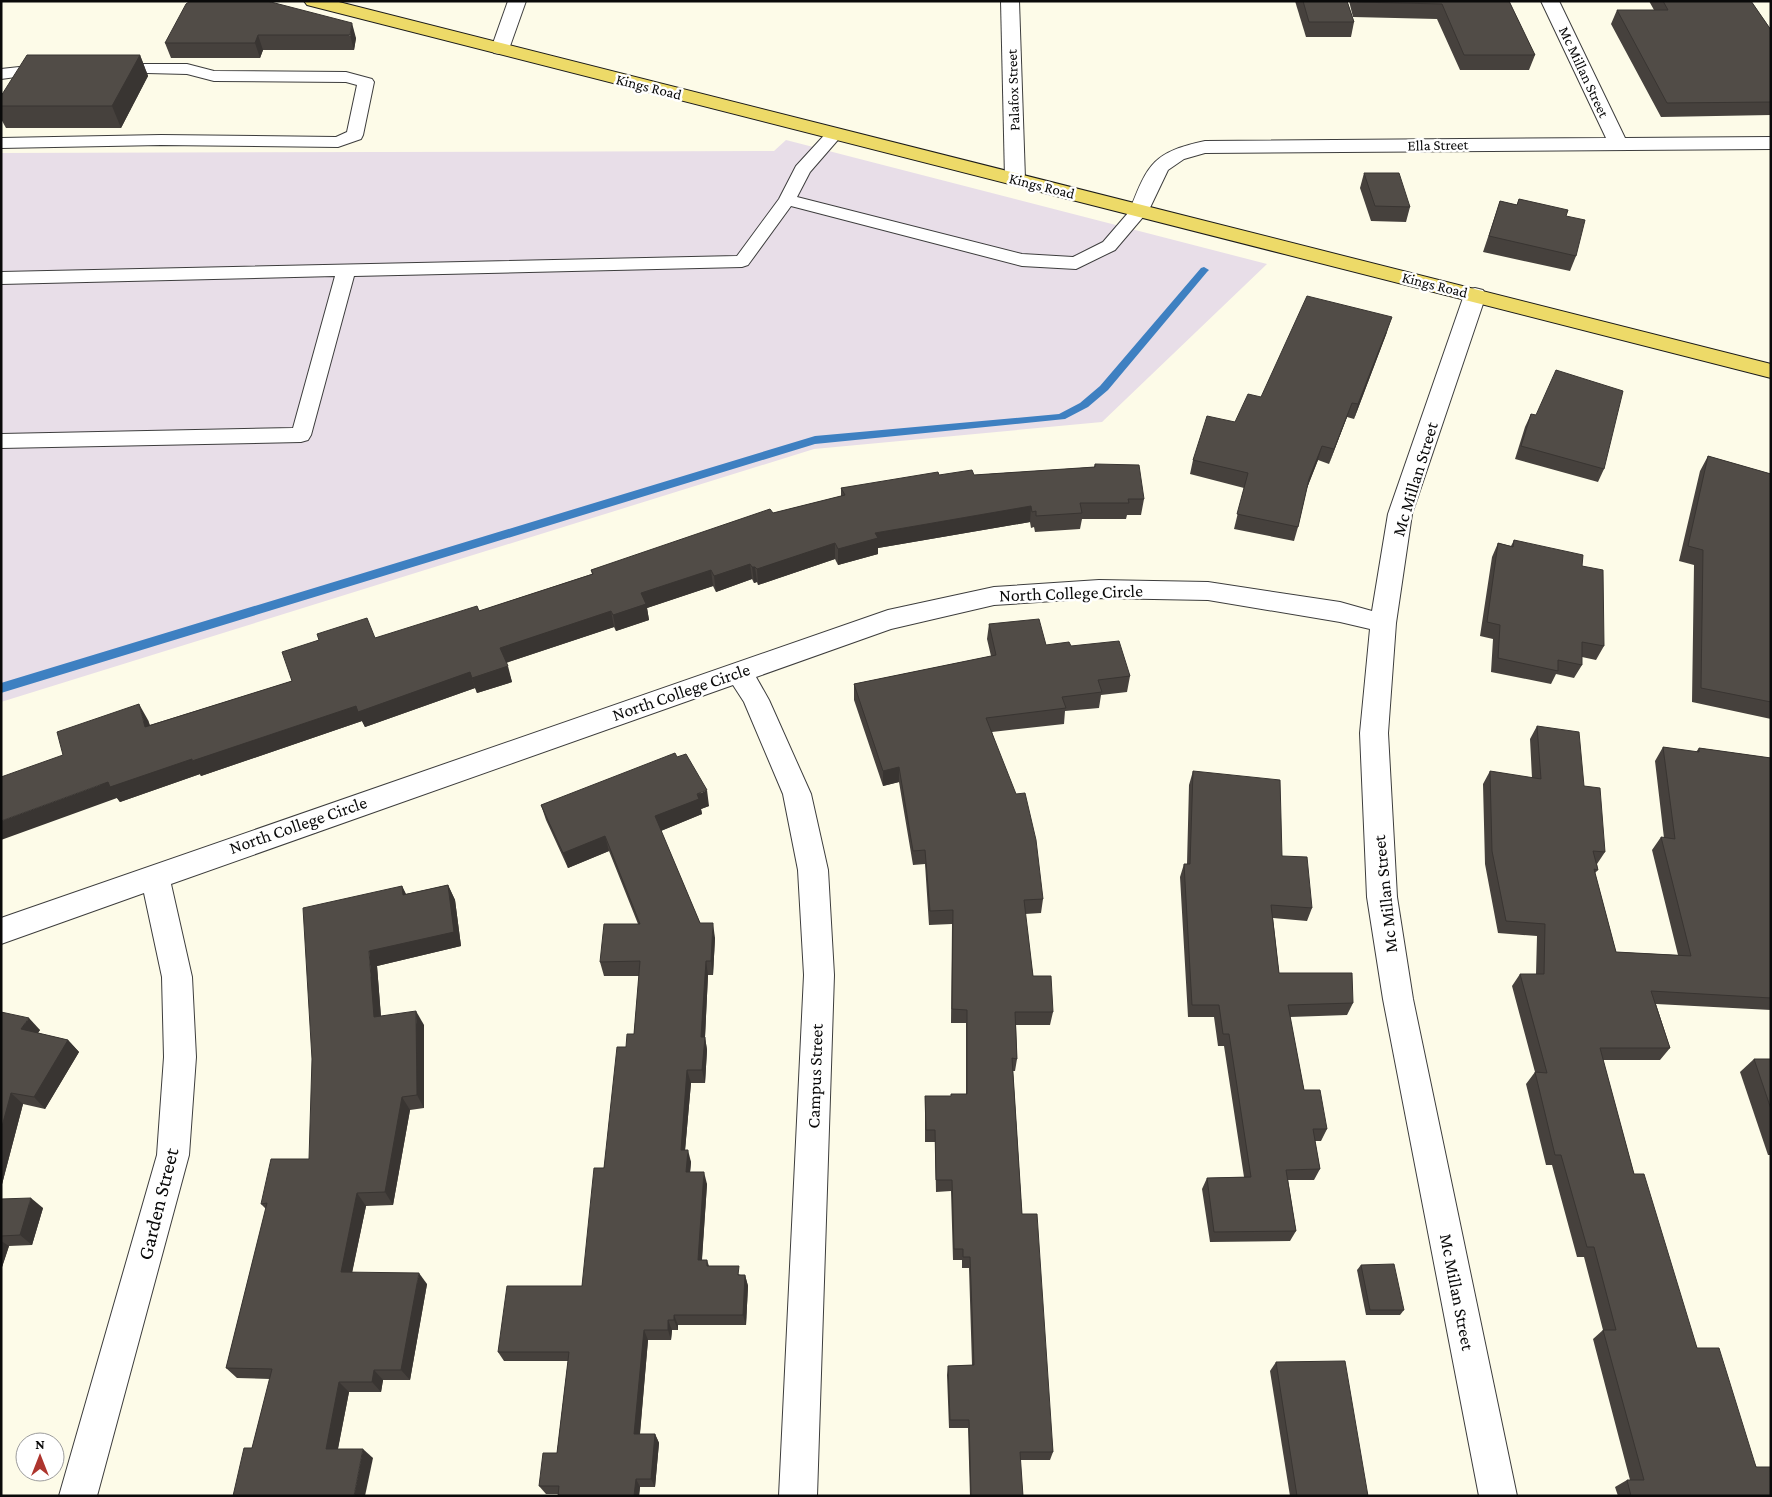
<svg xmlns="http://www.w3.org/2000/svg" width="1772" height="1497" font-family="'Crimson Pro',serif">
  <rect width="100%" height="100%" fill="#fdfbe8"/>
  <polygon fill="#e8dee8" points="786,140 1267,264 1102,422 814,449 1,702 1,153 774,151"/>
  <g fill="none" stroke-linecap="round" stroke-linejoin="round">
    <polygon fill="#3e80c1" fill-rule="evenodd" points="1204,267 1209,270 1207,272 1108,390 1088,407 1065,419 815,444 1,693 1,683 815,436 1059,414 1080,403 1100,386 1201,268"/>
    <g stroke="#3d3d3d" stroke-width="2">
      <g id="service">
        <polygon points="47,64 53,66 55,69 53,72 1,79 1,69"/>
        <polygon points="113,64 187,64 214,71 346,72 372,79 374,82 363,135 361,139 338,147 161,145 1,148 1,138 161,135 336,137 347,132 357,85 346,82 214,81 187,74 107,72 105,69 107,66"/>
        <polygon points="835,129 841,130 843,134 810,172 797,197 1022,254 1073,257 1103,242 1134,206 1140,205 1146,206 1149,210 1115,250 1076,269 1022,266 791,206 748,265 742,267 354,276 311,435 308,440 301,442 1,448 1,434 293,428 335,276 1,284 1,272 737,256 779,199 796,166 829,130"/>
      </g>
    </g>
    <g stroke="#3d3d3d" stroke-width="2">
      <g id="minor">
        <polygon points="508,1 526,1 509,49 506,53 500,54 494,53 491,49"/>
        <polygon points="1001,1 1019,1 1025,179 1022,183 1015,185 1008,183 1005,179"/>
        <path d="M 1541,1 L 1559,1 L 1625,138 L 1771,137 L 1771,149 L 1205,153 L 1184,159 L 1168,170 L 1147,214 L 1140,216 L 1133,214 L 1130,210 C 1148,163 1154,152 1205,141 L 1606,138 Z"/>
        <polygon points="1475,288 1483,290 1486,295 1412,514 1396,623 1388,733 1397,897 1413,999 1517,1496 1479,1496 1383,999 1367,897 1360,733 1370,629 1340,622 1208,600 1099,598 994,605 891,629 756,677 769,700 811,794 828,870 834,975 817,1496 779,1496 804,975 798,870 783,794 744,702 733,685 171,884 192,977 196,1057 189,1155 97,1496 59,1496 157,1155 164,1057 162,977 144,893 1,944 1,918 888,610 994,587 1099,580 1208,582 1340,602 1372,611 1388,514 1464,295 1467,290"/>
      </g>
    </g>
    <g stroke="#1b1b1b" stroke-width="2">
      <polygon id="primary" points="304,1 335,1 1771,364 1771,378 307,5"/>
    </g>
    <use href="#service" fill="#fff" fill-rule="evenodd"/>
    <use href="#minor" fill="#fff" fill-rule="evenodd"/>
    <use href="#primary" fill="#edda68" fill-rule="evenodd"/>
  </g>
  <g fill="#46413d">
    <polygon points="267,1 356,38 354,50 263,50 260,58 171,58 165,43"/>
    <polygon points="1295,1 1347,1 1354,22 1351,37 1306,37"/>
    <polygon points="1349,1 1509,1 1535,55 1529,70 1460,70 1437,19 1353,17"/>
    <polygon points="1649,1 1751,1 1771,30 1771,115 1661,117 1611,24 1617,10 1654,10"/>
    <polygon points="140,55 148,76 121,128 6,128 1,119 1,96"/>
    <polygon points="1364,173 1410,207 1406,222 1371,221 1360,188"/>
    <polygon points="1519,199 1566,216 1576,256 1570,271 1483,252 1500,201 1517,205"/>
    <polygon points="1387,332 1354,419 1347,417 1329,464 1318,460 1307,488 1298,527 1294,541 1234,529 1244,488 1190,474 1193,460 1235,422 1261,397"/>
    <polygon points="1531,414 1604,469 1598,482 1515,459 1525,427"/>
    <polygon points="1708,456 1771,474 1771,719 1692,702 1694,565 1679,561 1700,471"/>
    <polygon points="1095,464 1144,499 1141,515 1127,515 1126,519 1082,519 1080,529 1035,532 1034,527 1031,528 1030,522 878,548 878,554 838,565 835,559 758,585 757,582 754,583 752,579 716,592 713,586 647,608 649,620 616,631 614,627 506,663 512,682 477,693 475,688 365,727 362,721 201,776 200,774 120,802 117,798 63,755 148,720 150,725 292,681 375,638 479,611 592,574 591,570 773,513 841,496 841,488 939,475 974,475 1094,467"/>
    <polygon points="1514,540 1582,566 1604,646 1596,660 1582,657 1582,665 1574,678 1556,674 1551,684 1491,672 1493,639 1480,636 1492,557 1498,543 1511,546"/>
    <polygon points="989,624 1046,645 1071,646 1130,676 1127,692 1101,695 1099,708 1065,711 1064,724 992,732 1043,899 1041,913 1025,914 1033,976 1053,1012 1050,1025 1016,1025 1017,1059 1015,1071 1013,1071 1022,1214 1053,1452 1050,1460 1020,1460 1023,1496 970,1496 968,1428 949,1428 947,1375 948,1366 972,1365 969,1268 962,1268 962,1260 953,1260 951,1191 936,1192 935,1142 925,1142 925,1096 951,1096 966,1094 966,1023 951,1023 952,924 929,925 925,864 913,865 899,782 883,786 854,700 854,684 991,656 987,639"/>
    <polygon points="1537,726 1584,786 1605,852 1597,864 1598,870 1595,873 1616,952 1678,955 1652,850 1661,837 1664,838 1655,761 1663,747 1696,752 1699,748 1771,758 1771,1010 1656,1004 1670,1048 1660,1060 1603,1060 1634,1174 1697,1348 1771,1496 1618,1496 1615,1487 1627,1480 1630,1480 1593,1339 1603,1330 1584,1257 1577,1257 1552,1165 1546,1165 1526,1084 1535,1072 1512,986 1520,974 1536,974 1537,936 1498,933 1485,864 1483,784 1490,771 1532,778 1530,739"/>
    <polygon points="677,757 709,806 701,809 702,814 661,831 700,923 715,938 713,975 708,975 705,1037 707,1050 705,1083 691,1083 685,1150 691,1162 690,1172 707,1184 702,1260 707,1260 709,1266 741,1275 745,1275 748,1286 746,1325 678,1325 678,1330 672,1330 671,1340 648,1340 640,1434 655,1434 659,1443 655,1487 640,1487 639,1496 558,1496 558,1494 546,1494 539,1486 557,1453 568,1361 504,1361 498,1352 582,1286 626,1047 634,1034 639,976 604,976 600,962 638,924 609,851 568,868 546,820 541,805"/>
    <polygon points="1193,771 1282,856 1312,908 1307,921 1273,918 1279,973 1353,1003 1347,1015 1290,1017 1304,1090 1327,1129 1321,1141 1315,1141 1320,1169 1314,1180 1288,1180 1296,1231 1290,1241 1210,1242 1202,1189 1207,1178 1244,1177 1224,1046 1218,1046 1214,1017 1188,1017 1180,877 1184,864 1187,864 1189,785"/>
    <polygon points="448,885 455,900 461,946 377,966 381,1016 424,1025 424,1108 410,1110 393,1205 366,1206 352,1272 427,1284 410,1380 383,1380 381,1392 349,1392 338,1449 373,1458 252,1448 270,1379 237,1378 226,1368 266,1209 261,1204 309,1159 402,886 406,894"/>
    <polygon points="1,1012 40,1030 38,1033 68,1040 79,1052 45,1109 23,1104 1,1188"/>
    <polygon points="1754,1059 1771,1059 1771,1155 1768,1155 1740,1072"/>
    <polygon points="1,1199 43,1208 32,1245 9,1246 1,1270"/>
    <polygon points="1361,1265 1404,1310 1400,1315 1366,1315 1357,1270"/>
    <polygon points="1276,1362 1368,1496 1290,1496 1270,1371"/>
  </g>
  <g fill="#393532">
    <polygon points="352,23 356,38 354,50 350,35"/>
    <polygon points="258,35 263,50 260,58 255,43"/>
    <polygon points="140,55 148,76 121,128 112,106"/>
    <polygon points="1392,317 1387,332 1354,419 1358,404"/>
    <polygon points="1352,403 1347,417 1329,464 1334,449"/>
    <polygon points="1322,446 1318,460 1305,493 1309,479"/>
    <polygon points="1031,506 1030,522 878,548 878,554 838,565 838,549 875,533"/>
    <polygon points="835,543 835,559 758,585 757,569"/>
    <polygon points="750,564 752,579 716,592 714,576"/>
    <polygon points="752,567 755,567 757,582 754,583"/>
    <polygon points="711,570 713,586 647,608 649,620 616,631 613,615 641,593"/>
    <polygon points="611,611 614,627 505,663 500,648"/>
    <polygon points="508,666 512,682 477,693 472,678"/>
    <polygon points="470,672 475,688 365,727 362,721 201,776 200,774 120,802 117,798 1,840 1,821 108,782 192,759 356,706"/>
    <polygon points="139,704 148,720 154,742 145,727"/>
    <polygon points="899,767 899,782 883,786 883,771"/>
    <polygon points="707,790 709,806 701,809 702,814 658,832 655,816"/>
    <polygon points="605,836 609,851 568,868 563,853"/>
    <polygon points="448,885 455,900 461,946 377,966 382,1031 374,1017 369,951"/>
    <polygon points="402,886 409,901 403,895"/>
    <polygon points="713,923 715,938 713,975 711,961"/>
    <polygon points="706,961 708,975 705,1037 707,1050 705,1083 702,1070 701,1037"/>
    <polygon points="416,1011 424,1025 424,1108 417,1095"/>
    <polygon points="29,1018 40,1030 32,1041 21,1029"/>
    <polygon points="68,1040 79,1052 45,1109 34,1097"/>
    <polygon points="687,1070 691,1083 684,1162 681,1150"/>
    <polygon points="11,1093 23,1104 1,1188 1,1130"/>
    <polygon points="402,1097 410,1110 393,1205 385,1192"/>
    <polygon points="688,1150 691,1162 689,1184 686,1172"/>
    <polygon points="704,1172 707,1184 701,1271 698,1260"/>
    <polygon points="357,1193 366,1206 350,1283 341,1272"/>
    <polygon points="31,1198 43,1208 32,1245 20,1235"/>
    <polygon points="1,1241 9,1246 1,1270"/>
    <polygon points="419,1273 427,1284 410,1380 401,1370"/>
    <polygon points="745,1275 748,1286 746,1325 743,1315"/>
    <polygon points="674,1315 678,1325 678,1330 674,1320"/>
    <polygon points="668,1320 672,1330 671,1340 668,1330"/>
    <polygon points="644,1330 648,1340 639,1443 634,1434"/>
    <polygon points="374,1370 383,1380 381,1392 372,1382"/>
    <polygon points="339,1382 349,1392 336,1458 326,1449"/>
    <polygon points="655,1434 659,1443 655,1487 651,1479"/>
    <polygon points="363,1449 373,1458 365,1496 354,1496"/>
    <polygon points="636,1479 640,1487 639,1496 634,1496"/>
  </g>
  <g fill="#514c47" stroke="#393532">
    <polygon points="190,1 267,1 352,23 350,35 258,35 255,43 165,43 186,4"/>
    <polygon points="1303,1 1347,1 1354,22 1309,22"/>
    <polygon points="1356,1 1509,1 1535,55 1464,55 1442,4 1357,2"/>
    <polygon points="1663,1 1751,1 1771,30 1771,102 1667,103 1617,10 1668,10"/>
    <polygon points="27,55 140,55 112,106 1,106 1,96"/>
    <polygon points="1364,173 1399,173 1410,207 1375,206"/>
    <polygon points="1519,199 1568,210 1566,216 1585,220 1576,256 1489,236 1500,201 1517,205"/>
    <polygon points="1307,296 1392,317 1358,404 1352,403 1334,449 1322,446 1309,479 1298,527 1237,514 1248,473 1193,460 1207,416 1235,422 1248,394 1261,397"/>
    <polygon points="1556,370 1623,391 1604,469 1521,446 1531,414 1536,415"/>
    <polygon points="1708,456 1771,474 1771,702 1701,688 1703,550 1688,546"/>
    <polygon points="1095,464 1139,465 1144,499 1128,499 1129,503 1080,503 1082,513 1036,516 1036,511 1032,512 1031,506 875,533 878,538 838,549 835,543 757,569 755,567 752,567 750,564 714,576 711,570 641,593 646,604 613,615 611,611 500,648 508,666 472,678 470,672 358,712 356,706 192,761 192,759 110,787 108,782 1,821 1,777 63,755 57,732 139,704 145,727 292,681 282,652 319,640 317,634 367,618 375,638 477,606 479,611 593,574 591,570 770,509 773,513 845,495 841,488 938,472 939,475 972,470 974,475 1095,467"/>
    <polygon points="1514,540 1583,555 1582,566 1603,570 1604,646 1582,642 1582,665 1558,660 1558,671 1498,658 1500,625 1487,622 1498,543 1513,547"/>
    <polygon points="1039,619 1046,645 1069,642 1071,646 1119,641 1130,676 1098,680 1102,692 1062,697 1066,708 986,718 1016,794 1025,793 1036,840 1043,899 1024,900 1033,976 1051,976 1053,1012 1015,1012 1017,1059 1012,1058 1022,1214 1037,1214 1053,1452 1020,1452 1023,1496 971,1496 969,1420 950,1420 948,1366 974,1365 970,1257 963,1257 963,1249 954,1249 952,1180 936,1180 935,1130 926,1130 925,1096 951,1096 951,1094 967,1094 967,1010 952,1009 953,910 930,911 925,850 913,851 899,767 883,771 854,684 996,655 989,624"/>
    <polygon points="1537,726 1579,732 1584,786 1600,788 1605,852 1593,851 1598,870 1594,869 1616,952 1691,956 1661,837 1675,839 1663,747 1699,752 1699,748 1771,758 1771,998 1651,991 1670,1048 1600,1048 1634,1174 1644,1174 1697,1348 1719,1348 1756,1467 1771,1467 1771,1496 1631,1496 1627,1480 1644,1480 1603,1330 1616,1330 1594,1247 1587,1247 1561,1155 1555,1155 1535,1072 1547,1073 1520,974 1544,974 1545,924 1506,921 1492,851 1490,771 1541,779"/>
    <polygon points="675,753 677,757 686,754 707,790 697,794 699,799 655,816 700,923 713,923 711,961 706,961 701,1037 705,1037 702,1070 687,1070 681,1150 688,1150 686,1172 704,1172 698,1260 707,1260 707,1266 739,1266 738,1275 745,1275 743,1315 674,1315 674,1320 668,1320 668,1330 644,1330 634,1434 655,1434 651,1479 636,1479 634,1496 558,1496 559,1486 539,1486 543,1453 557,1453 569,1352 498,1352 507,1286 582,1286 594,1168 604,1168 617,1047 626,1047 627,1034 634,1034 640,961 600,962 604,924 640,924 605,836 563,853 541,805"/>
    <polygon points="1193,771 1280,780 1282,856 1307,857 1312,908 1271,905 1279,973 1352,973 1353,1003 1288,1005 1304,1090 1320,1090 1327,1129 1313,1129 1320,1169 1286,1170 1296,1231 1214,1232 1207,1178 1251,1177 1229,1034 1223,1034 1219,1005 1192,1005 1184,864 1190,864"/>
    <polygon points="448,885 454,932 369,951 374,1017 416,1011 417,1095 402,1097 385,1192 357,1193 341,1272 419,1273 401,1370 374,1370 372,1382 339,1382 326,1449 363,1449 354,1496 233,1496 244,1448 252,1448 272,1369 226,1368 267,1203 261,1204 271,1159 309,1159 312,1059 303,908 402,886 403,895"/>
    <polygon points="1,1012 29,1018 21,1029 68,1040 34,1097 11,1093 1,1130"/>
    <polygon points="1754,1059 1771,1059 1771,1109"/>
    <polygon points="31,1198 20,1235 1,1236 1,1199"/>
    <polygon points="1394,1264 1404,1310 1370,1310 1361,1265"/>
    <polygon points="1345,1361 1368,1496 1297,1496 1276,1362"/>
  </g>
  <g text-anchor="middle" stroke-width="5" stroke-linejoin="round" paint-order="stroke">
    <g font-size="15" fill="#0a0a0a" stroke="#fff">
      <text transform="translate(1584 72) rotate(65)" y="5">Mc Millan Street</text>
      <text transform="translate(649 87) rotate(14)" y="5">Kings Road</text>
      <text transform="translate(1013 90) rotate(-92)" y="5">Palafox Street</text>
      <text transform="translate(1438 145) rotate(-1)" y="5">Ella Street</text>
      <text transform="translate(1042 186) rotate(14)" y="5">Kings Road</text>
      <text transform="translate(1435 285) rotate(14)" y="5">Kings Road</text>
    </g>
    <g font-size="18" fill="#0a0a0a" stroke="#fff">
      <text transform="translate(1415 479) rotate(-73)" y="6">Mc Millan Street</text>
      <text transform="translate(1071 593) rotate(-2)" y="6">North College Circle</text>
      <text transform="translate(681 692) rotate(-19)" y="6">North College Circle</text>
      <text transform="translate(298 825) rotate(-19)" y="6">North College Circle</text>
      <text transform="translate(1385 894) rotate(-96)" y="6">Mc Millan Street</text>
      <text transform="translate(815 1076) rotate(-88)" y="6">Campus Street</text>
      <text transform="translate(1457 1292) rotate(79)" y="6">Mc Millan Street</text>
    </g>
    <g font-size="21" fill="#0a0a0a" stroke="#fff">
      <text transform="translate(158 1204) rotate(-76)" y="7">Garden Street</text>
    </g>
  </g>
  <rect width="1772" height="1497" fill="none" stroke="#0a0a0a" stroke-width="5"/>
  <g transform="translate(40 1457)"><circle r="24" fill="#ffffff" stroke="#9d9d9d"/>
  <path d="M0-4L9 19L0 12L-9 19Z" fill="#ad352e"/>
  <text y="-8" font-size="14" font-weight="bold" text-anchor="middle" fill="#0a0a0a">N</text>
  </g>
</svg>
